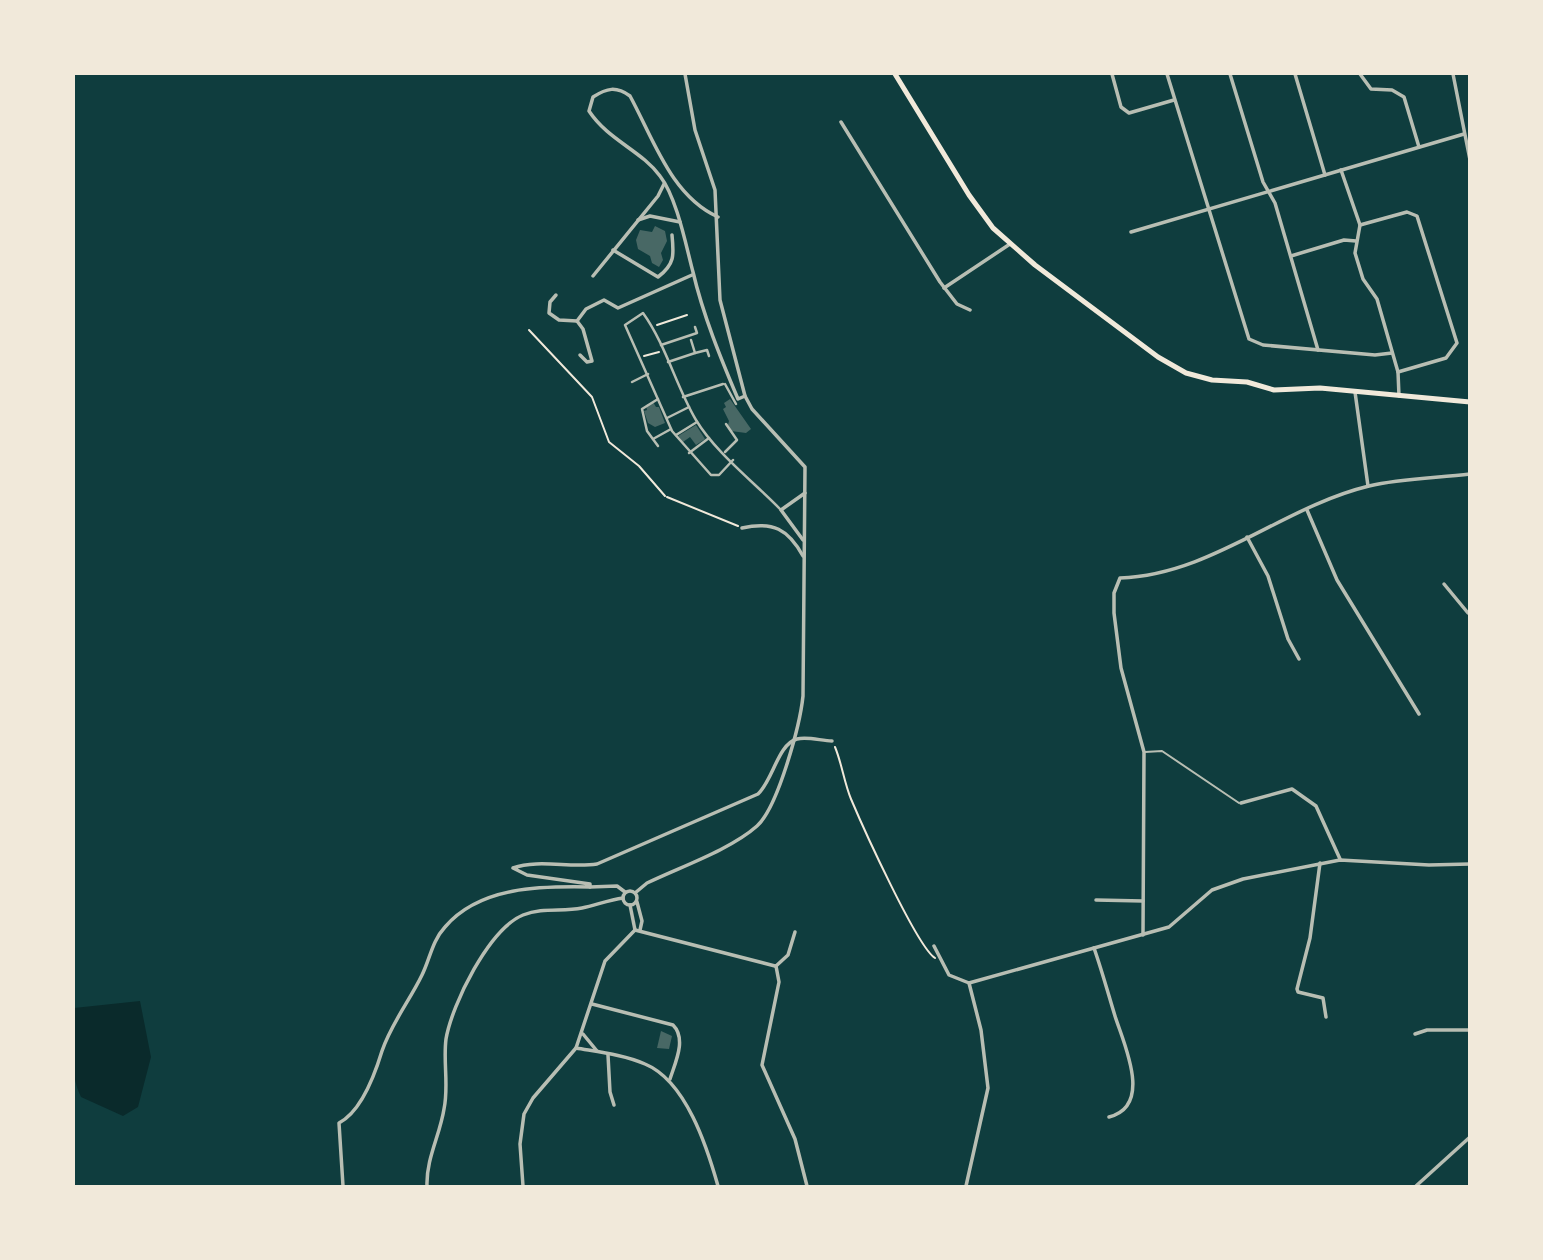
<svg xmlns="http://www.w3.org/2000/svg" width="1543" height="1260" font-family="'Alegreya Sans',sans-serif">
  <rect width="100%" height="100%" fill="#0f3d3e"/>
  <path fill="#0a2a2b" d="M 140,1001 L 151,1057 L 138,1107 L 123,1116 L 81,1097 C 68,1071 73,1037 74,1008 Z"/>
  <g fill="#486865">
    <polygon points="655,226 665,231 667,241 661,253 663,260 659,267 652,263 650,256 638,249 636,240 640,230 652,232"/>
    <polygon points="730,399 751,429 746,433 731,431 728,425 729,421 723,409 726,407 724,403"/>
    <polygon points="653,402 656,407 659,407 665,423 655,427 648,423 644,411 647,410 646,405"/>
    <polygon points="696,425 705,439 696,445 690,437 683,442 678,436"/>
    <polygon points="661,1031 672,1036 669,1049 657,1048"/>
  </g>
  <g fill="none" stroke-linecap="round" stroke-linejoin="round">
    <g stroke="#f1e9da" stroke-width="2">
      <polyline points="657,325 687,315"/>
      <polyline points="529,330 592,397 609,442 639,466 665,496"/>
      <polyline points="644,356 659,352"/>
      <polyline points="667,497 738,526"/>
      <path d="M 835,747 C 842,764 844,782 851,799 C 862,825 917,947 935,958"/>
    </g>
    <polyline stroke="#b8beb3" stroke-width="2" points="1145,752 1162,751 1239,803"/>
    <g stroke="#b8beb3" stroke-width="2.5">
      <polyline points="661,345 697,333 695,327"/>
      <polyline points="695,353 707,350 709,356"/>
      <polyline points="668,362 695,353 691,340"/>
      <polyline points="632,382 648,374"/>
      <polyline points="725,384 736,404"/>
      <polyline points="683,397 723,384"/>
      <polyline points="658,399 642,409 647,431 658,446"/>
      <polyline points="667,418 689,407"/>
      <polyline points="676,435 697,422"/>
      <polyline points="653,439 671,429"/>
      <polyline points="725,452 737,440 726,424"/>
      <polyline points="689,453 709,438"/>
      <path d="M 733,460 L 719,475 L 711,475 L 672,431 L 625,325 L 643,313 C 666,345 676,386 696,420 C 715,452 755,483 781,510"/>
    </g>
    <g stroke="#b8beb3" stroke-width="3.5">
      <polyline points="1112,74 1121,107 1129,113 1174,100"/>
      <polyline points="1167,74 1249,339 1263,345 1375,355 1392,353"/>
      <polyline points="1230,74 1263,182 1275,203 1318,350"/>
      <polyline points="1295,74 1325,175"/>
      <polyline points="1360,74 1371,89 1392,90 1404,97 1419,147"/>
      <polyline points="1453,74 1470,160"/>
      <polyline points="841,122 940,282 957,304 970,310"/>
      <polyline points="1341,170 1360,225 1355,253 1363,279 1377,299 1398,372 1399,396"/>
      <path d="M 718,217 C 671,196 653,138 630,96 C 616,86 607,88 593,97 L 589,111 C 608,140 642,151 660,176 C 677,198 686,246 693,272 C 703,315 721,359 738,399 L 745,396"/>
      <polyline points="638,220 650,216 680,222"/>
      <polyline points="1360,225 1407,212 1417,216 1457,343 1446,358 1398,372"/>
      <polyline points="1131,232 1464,134"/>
      <path d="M 613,250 L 658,277 C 675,264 674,255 672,235"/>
      <polyline points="1291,256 1344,240 1356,241"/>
      <polyline points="593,276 658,196 664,184"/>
      <polyline points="944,288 1010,244"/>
      <polyline points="556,295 550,302 549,313 559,320 577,321"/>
      <polyline points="577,321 586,309 604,300 618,308 692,275"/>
      <polyline points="577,321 583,329 592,361 587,362 580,355"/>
      <polyline points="1355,392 1368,486"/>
      <polyline points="1307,510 1337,580 1419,714"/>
      <path d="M 742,528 C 773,521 788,529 803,556"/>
      <polyline points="1247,537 1268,576 1288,639 1299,659"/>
      <polyline points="803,540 781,510 805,493"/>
      <polyline points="1444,584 1468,613"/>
      <polyline points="1241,803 1292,789 1316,806 1340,859"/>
      <polyline points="1320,863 1310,938 1297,989 1298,992 1323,998 1326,1017"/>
      <polyline points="590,887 617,886 625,892"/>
      <circle cx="630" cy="898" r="7"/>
      <path d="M 635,893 L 647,883 C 680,867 730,850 757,826 C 778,807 800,725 803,696 L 805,467 L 752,409 L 745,396 L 720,300 L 715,190 L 695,130 L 685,74"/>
      <polyline points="1096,900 1143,901"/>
      <polyline points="637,902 642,921 640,930"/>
      <polyline points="630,905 635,930"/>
      <polyline points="635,930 775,966"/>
      <path d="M 1143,935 L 1144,752 L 1121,668 L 1114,613 L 1114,593 L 1120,578 C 1211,575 1282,507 1369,486 C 1401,478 1437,478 1470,474"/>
      <polyline points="934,946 949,975 969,983 1169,927 1212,890 1243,879 1340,860 1429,865 1470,864"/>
      <path d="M 1094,948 C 1102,971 1108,993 1115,1016 C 1123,1042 1154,1106 1109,1117"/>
      <polyline points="776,966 779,982 762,1065 795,1139 807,1186"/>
      <polyline points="776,966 788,955 795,932"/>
      <path d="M 592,1004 L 673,1025 C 687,1039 675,1063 670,1079"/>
      <polyline points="583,1034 597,1051"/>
      <polyline points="1415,1034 1427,1030 1470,1030"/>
      <path d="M 576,1048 C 599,1052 625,1055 645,1064 C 686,1081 707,1147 718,1186"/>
      <polyline points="608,1055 610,1092 614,1105"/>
      <path d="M 343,1186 L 339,1123 C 362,1111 375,1074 382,1051 C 391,1024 410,1000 422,975 C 430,959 432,941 445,927 C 480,886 542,886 590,887 L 590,884 L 527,875 L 513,868 C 538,859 570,868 597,864 L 758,794 C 773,780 778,744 797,739 C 807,736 822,741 832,741"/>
      <path d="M 427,1186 C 426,1159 440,1135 444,1109 C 449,1086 443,1062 446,1039 C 452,1004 489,929 523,915 C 543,907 562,912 582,908 C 596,905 609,900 623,898"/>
      <polyline points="523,1186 520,1144 524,1114 533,1098 576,1048 605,961 635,930"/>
      <polyline points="966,1186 988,1088 981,1030 969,983"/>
      <polyline points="1416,1186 1470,1137"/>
    </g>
    <polyline stroke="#f1e9da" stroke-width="5" points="895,74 969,195 993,228 1035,265 1158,357 1186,373 1212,380 1247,382 1274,390 1320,388 1470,402"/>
  </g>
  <rect width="1543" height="1260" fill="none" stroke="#f1e9da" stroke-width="150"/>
</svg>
